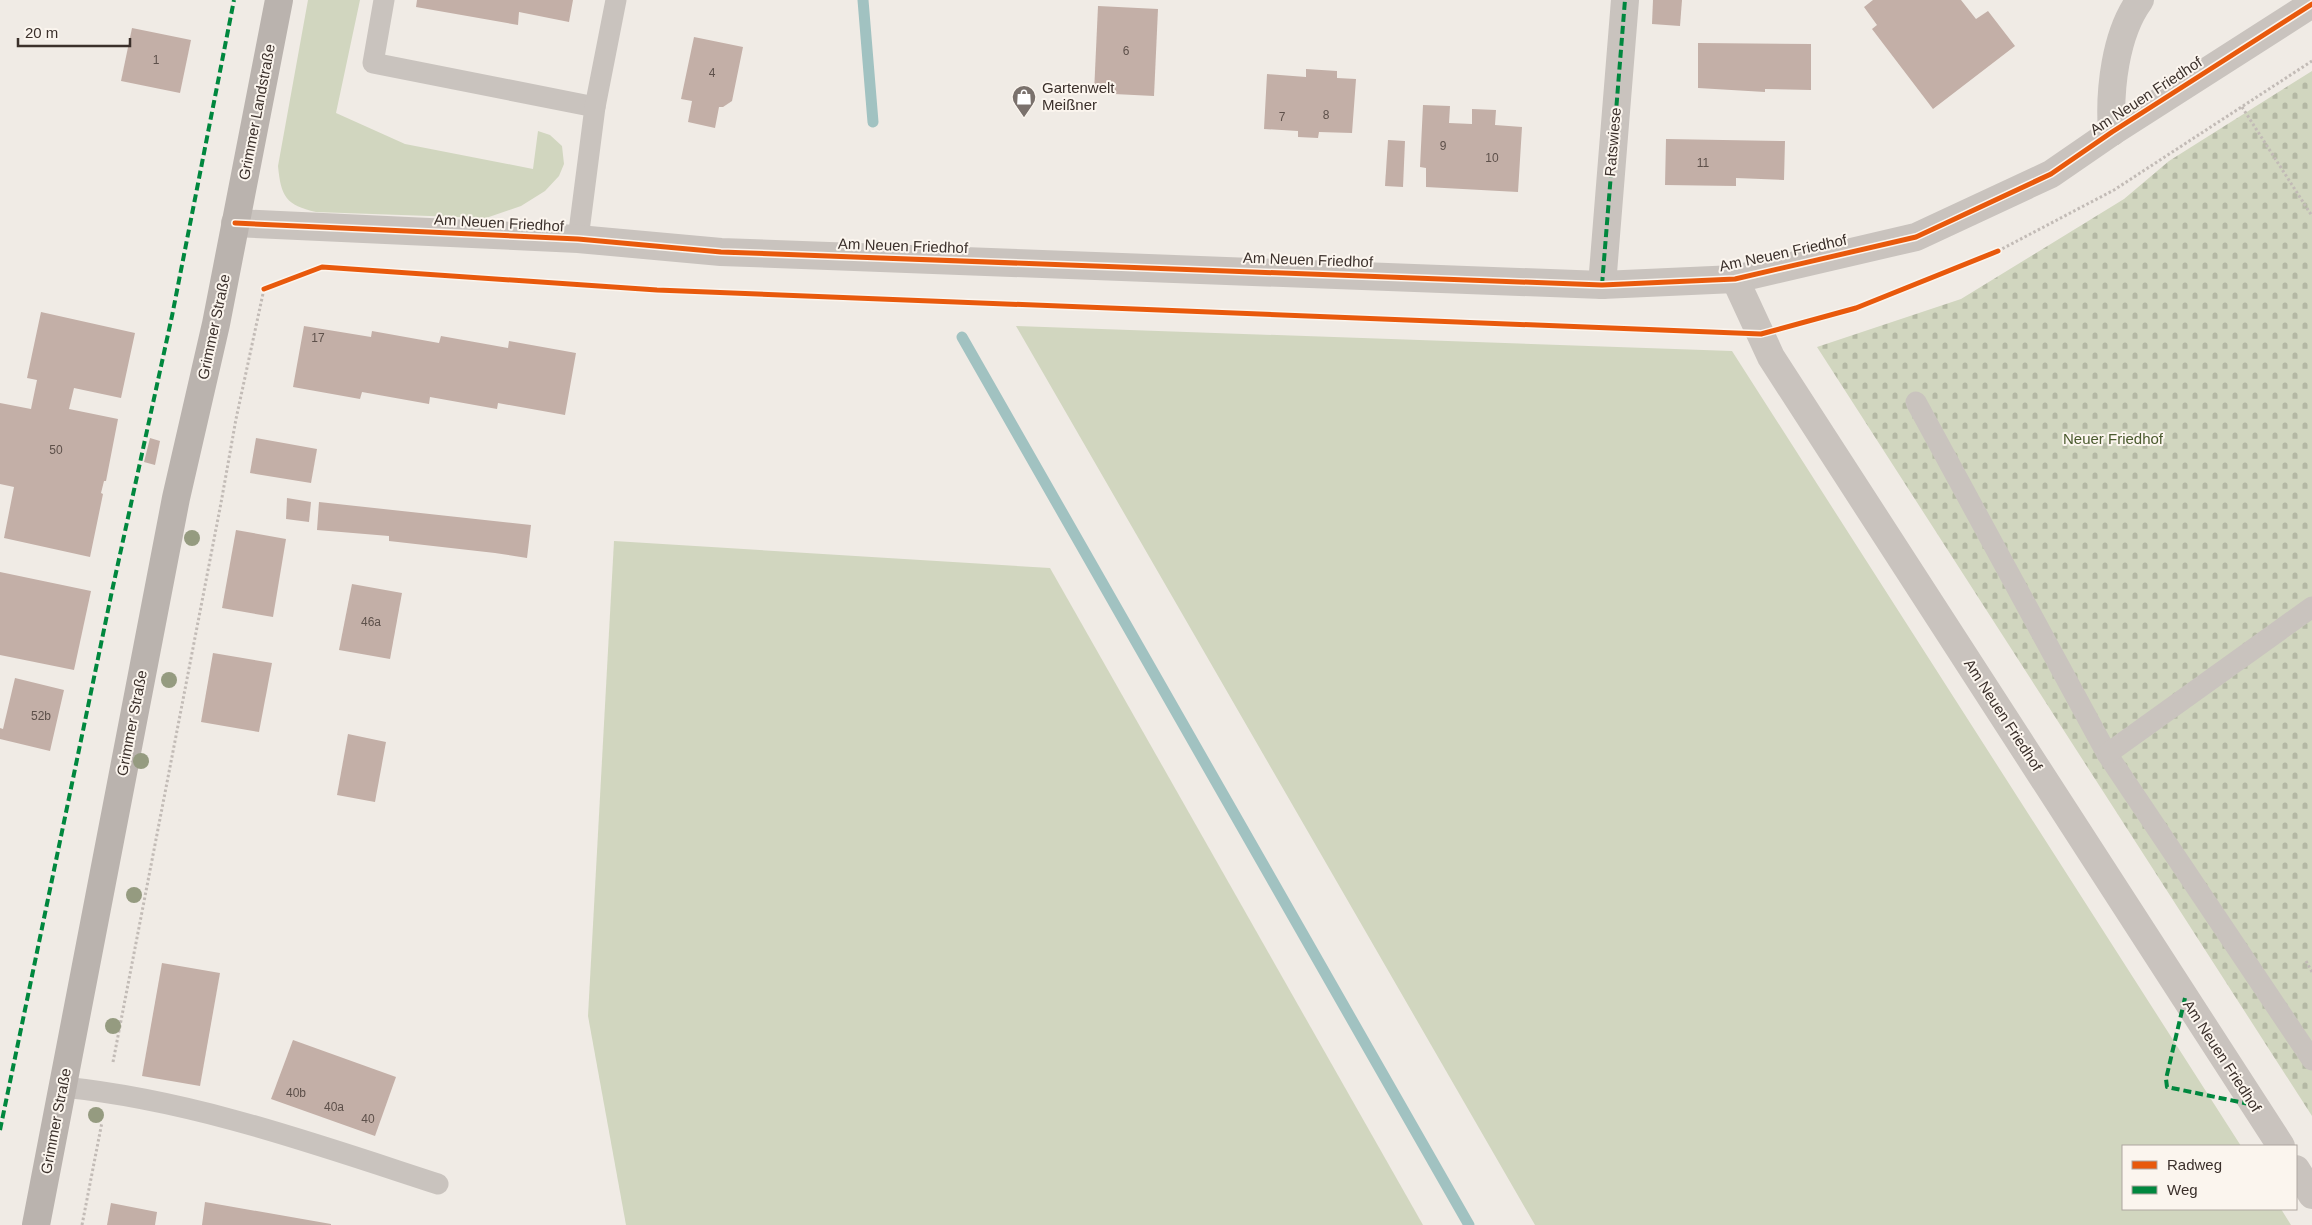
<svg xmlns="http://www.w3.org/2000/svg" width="2312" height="1225" font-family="Helvetica,sans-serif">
  <defs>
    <pattern id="cemetery-stones" width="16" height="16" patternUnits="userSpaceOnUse" patternTransform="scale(1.25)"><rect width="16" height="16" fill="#d1d6bf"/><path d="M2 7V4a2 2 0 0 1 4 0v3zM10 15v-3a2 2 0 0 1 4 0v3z" fill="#b4b8a4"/></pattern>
  </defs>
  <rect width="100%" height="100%" fill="#f0ebe5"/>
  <g fill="#d1d6bf">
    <path d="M 308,0 L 360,0 L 336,113 L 405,144 L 533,169 L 538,131 L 550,135 L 562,146 L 564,164 L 559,176 L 545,191 L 521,206 L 486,218 L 316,212 C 286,205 281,197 278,166 Z"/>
    <polygon points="1016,326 1732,351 2241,1146 2123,1146 2123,1209 2281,1209 2291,1225 1535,1225"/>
    <polygon points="614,541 1050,568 1423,1225 626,1225 588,1016"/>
  </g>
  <polygon fill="url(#cemetery-stones)" points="2312,71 2312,1116 1817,347 1961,299 2124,199 2169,161"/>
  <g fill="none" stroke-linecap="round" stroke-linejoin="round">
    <g stroke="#a1c2c1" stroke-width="11">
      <polyline points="863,0 873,122"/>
      <polyline points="962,337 1469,1225"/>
    </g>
  </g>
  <g fill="#c3afa7">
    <polygon points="417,0 573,0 569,22 519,12 518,25 416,7"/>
    <polygon points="1653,0 1682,0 1680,26 1652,24"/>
    <polygon points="1873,0 1961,0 1976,19 1988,11 2015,46 1933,109 1872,29 1877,25 1864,7"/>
    <polygon points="1098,6 1158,9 1154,96 1094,93"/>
    <polygon points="132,28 191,40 180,93 121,81"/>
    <polygon points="694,37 743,47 732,101 723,107 719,107 715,128 688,122 692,101 681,99"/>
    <polygon points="1698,43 1811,44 1811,90 1765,89 1765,92 1698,88"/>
    <polygon points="1306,69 1337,71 1337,78 1356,79 1352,133 1319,132 1318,138 1298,137 1298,131 1264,129 1267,74 1306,77"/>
    <polygon points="1423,105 1450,106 1449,123 1472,124 1472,109 1496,110 1495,125 1522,127 1518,192 1426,187 1426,168 1420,167"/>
    <polygon points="1666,139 1785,141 1784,180 1736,178 1736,186 1665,185"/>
    <polygon points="1388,140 1405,141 1403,187 1385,186"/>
    <polygon points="41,312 135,333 121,398 74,388 69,409 118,419 106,481 104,481 101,493 103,494 90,557 4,538 14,487 0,484 0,403 31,409 37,380 27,378"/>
    <polygon points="304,326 371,337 372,331 439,343 441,336 508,348 509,341 576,353 565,415 498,403 497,409 430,397 429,404 362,392 360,399 293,387"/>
    <polygon points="150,438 160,441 155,465 144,462"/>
    <polygon points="256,438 317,449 311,483 250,473"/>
    <polygon points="287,498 311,502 309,522 286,519"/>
    <polygon points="319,502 531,525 527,558 495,553 389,541 389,536 317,530"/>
    <polygon points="236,530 286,539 273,617 222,608"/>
    <polygon points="0,572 91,591 74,670 0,655"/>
    <polygon points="352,584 402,593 390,659 339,650"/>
    <polygon points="213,653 272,663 259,732 201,722"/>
    <polygon points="15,678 64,690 50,751 0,739 0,728 3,729"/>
    <polygon points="348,734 386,742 375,802 337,795"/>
    <polygon points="162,963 220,973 200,1086 142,1076"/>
    <polygon points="293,1040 396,1077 375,1136 271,1099"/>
    <polygon points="205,1202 331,1224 331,1225 202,1225"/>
    <polygon points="111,1203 157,1212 155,1225 107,1225"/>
  </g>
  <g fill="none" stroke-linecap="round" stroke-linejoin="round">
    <g stroke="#c2bbb6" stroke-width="3" stroke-dasharray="2.5 2.5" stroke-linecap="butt">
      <polyline points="2242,107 2312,216"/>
      <polyline points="1998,251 2114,190 2312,61"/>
      <polyline points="2306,961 2312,972"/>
      <polyline points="113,1062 221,503 236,419 264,289"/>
      <polyline points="82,1225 102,1122"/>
    </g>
    <g stroke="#c9c3be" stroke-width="21">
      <polyline points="384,0 373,63 595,107"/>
      <polyline points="578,239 595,107 616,0"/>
      <polyline points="1916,402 2107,754 2312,1060"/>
      <polyline points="2107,754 2312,607"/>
      <path d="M 63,1087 C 192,1100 315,1144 438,1184"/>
    </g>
    <g stroke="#c9c3be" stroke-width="28">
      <path d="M 2112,132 C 2109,91 2115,34 2140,0"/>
      <polyline points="235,223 578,239 721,252 1602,285 1735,279 1916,237 2051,174 2112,132 2312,4"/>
      <polyline points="1735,279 1771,357 2281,1146"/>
      <polyline points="1602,285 1625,0"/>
      <polyline points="2296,1169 2312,1195"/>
    </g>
    <polyline stroke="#bab3ae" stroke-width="28" points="36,1225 176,498 216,324 279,0"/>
    <g stroke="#00873e" stroke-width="4" stroke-dasharray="8 4" stroke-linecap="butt">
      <polyline points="1602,285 1625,0"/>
      <polyline points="2185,998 2166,1079 2167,1087 2254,1105"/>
      <polyline points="0,1130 112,591 172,316 234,0"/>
    </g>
    <g stroke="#fbf5ee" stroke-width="8">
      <g id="cycleway">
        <polyline points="235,223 578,239 721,252 1602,285 1735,279 1916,237 2051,174 2112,132 2312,4"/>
        <polyline points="264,289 322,267 657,290 1761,334 1856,308 1998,251"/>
      </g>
    </g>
    <use href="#cycleway" stroke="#e8590c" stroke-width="5"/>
  </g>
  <g fill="#959b80">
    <circle cx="192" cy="538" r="8"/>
    <circle cx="169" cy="680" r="8"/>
    <circle cx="141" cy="761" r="8"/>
    <circle cx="134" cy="895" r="8"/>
    <circle cx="113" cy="1026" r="8"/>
    <circle cx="96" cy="1115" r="8"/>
  </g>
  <defs>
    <g id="shop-pin" transform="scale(1.25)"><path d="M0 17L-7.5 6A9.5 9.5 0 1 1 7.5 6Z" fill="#7a716c" stroke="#fbf5ee"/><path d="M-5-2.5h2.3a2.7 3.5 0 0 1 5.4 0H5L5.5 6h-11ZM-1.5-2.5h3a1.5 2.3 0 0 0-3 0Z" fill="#fff"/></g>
  </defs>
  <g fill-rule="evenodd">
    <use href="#shop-pin" x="1024" y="97"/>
  </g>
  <g text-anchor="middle" stroke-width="4" stroke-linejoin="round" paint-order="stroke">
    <g font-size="12" fill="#5d504a">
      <text x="1126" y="55">6</text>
      <text x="156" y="64">1</text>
      <text x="712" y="77">4</text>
      <text x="1326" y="119">8</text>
      <text x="1282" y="121">7</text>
      <text x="1443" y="150">9</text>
      <text x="1492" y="162">10</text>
      <text x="1703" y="167">11</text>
      <text x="318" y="342">17</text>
      <text x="56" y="454">50</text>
      <text x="371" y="626">46a</text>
      <text x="41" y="720">52b</text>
      <text x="296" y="1097">40b</text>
      <text x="334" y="1111">40a</text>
      <text x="368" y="1123">40</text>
    </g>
    <g font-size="15" fill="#3b302b" stroke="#fbf5ee" text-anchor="start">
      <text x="1042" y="93">Gartenwelt<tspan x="1042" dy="17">Meißner</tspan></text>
    </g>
    <g font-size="15" fill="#3b302b" stroke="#fbf5ee">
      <text transform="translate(2146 96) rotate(-33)" y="5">Am Neuen Friedhof</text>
      <text transform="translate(257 112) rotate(-79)" y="5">Grimmer Landstraße</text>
      <text transform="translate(1613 142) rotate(-85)" y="5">Ratswiese</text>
      <text transform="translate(499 223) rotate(3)" y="5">Am Neuen Friedhof</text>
      <text transform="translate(903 246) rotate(2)" y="5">Am Neuen Friedhof</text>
      <text transform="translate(1783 253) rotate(-12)" y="5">Am Neuen Friedhof</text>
      <text transform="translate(1308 260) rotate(2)" y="5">Am Neuen Friedhof</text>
      <text transform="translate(214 327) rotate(-78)" y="5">Grimmer Straße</text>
      <text transform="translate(2003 715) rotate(57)" y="5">Am Neuen Friedhof</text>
      <text transform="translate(132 723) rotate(-79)" y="5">Grimmer Straße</text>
      <text transform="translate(2222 1056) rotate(57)" y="5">Am Neuen Friedhof</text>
      <text transform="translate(56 1121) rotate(-79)" y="5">Grimmer Straße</text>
    </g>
    <g font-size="15" fill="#4a5a2e" stroke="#fbf5ee">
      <text x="2113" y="444">Neuer Friedhof</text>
    </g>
  </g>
  <rect x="2122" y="1145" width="175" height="65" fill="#fbf5ee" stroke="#aea6a0"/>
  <rect x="2132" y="1161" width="25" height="8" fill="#e8590c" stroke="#aea6a0"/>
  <text x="2167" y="1170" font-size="15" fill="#3b302b">Radweg</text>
  <rect x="2132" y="1186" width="25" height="8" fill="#00873e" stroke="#aea6a0"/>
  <text x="2167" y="1195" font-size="15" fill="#3b302b">Weg</text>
  <path d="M18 38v8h112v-8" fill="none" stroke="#3b302b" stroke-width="2.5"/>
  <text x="25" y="38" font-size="15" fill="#3b302b" stroke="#fbf5ee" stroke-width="4" paint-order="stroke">20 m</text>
</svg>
